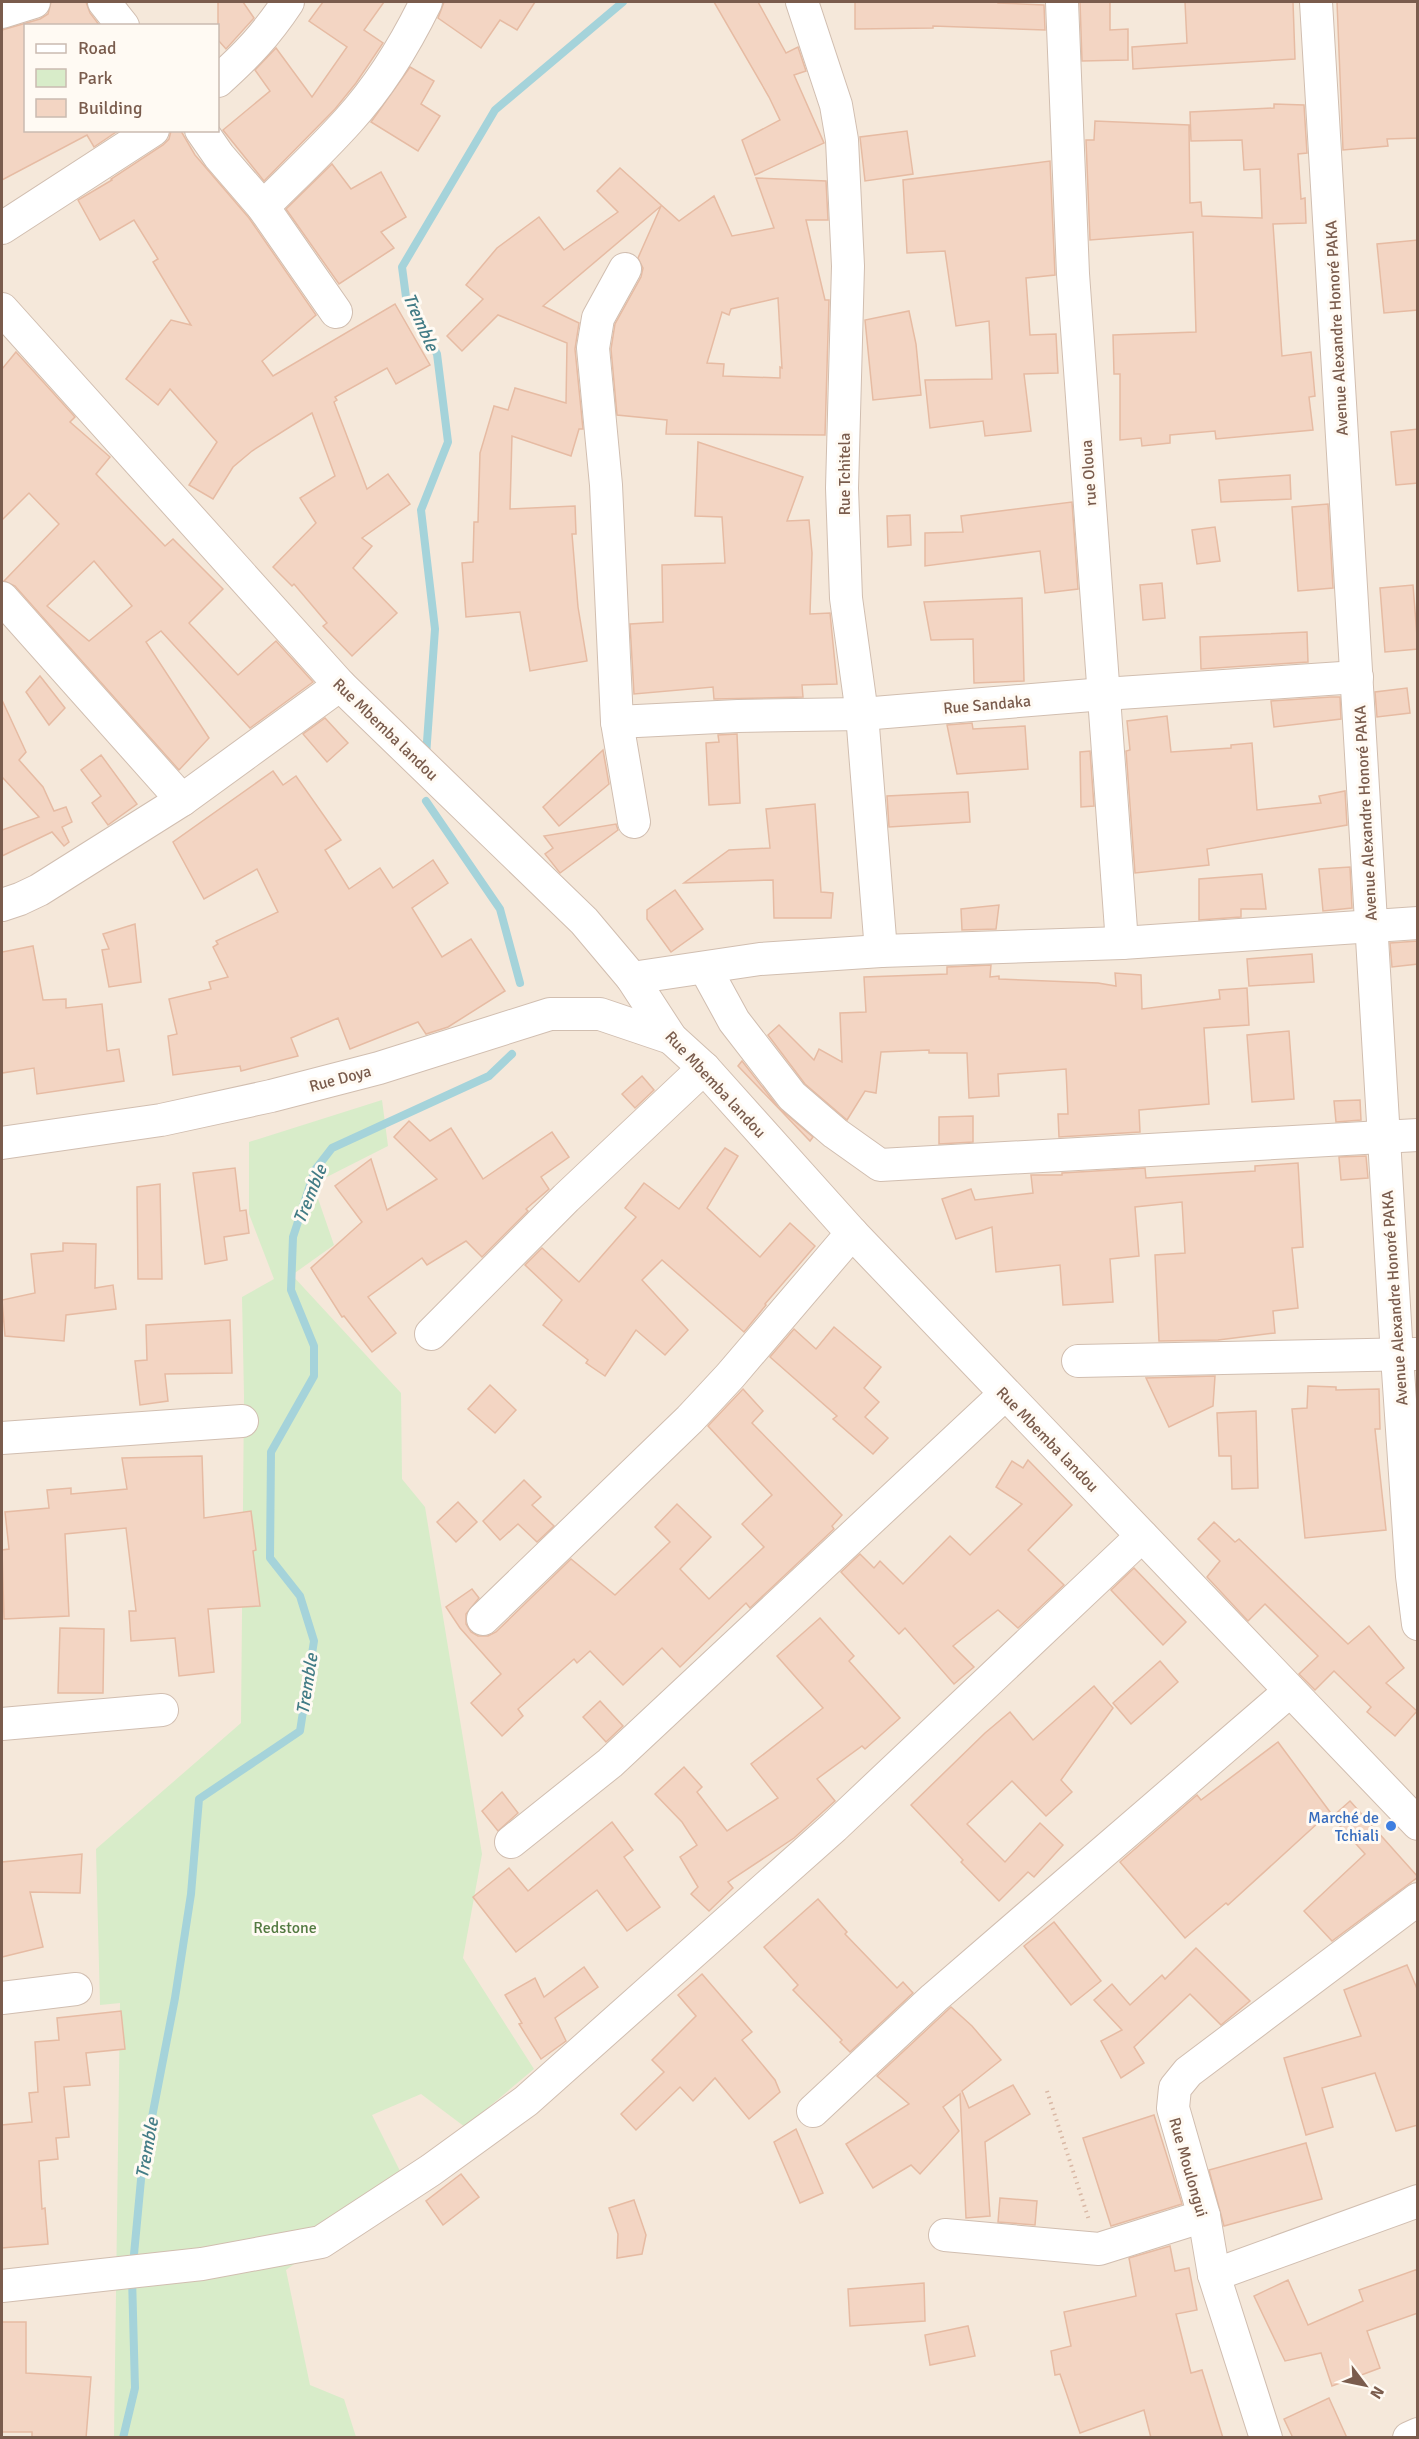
<svg xmlns="http://www.w3.org/2000/svg" width="1419" height="2439" font-family="Signika,sans-serif">
  <rect width="100%" height="100%" fill="#fdf6ec"/>
  <path fill="#f5e8da" fill-rule="evenodd" d="M 2,2 L 1417,2 L 1417,2437 L 2,2437 ZM 26,26 L 218,26 L 218,130 L 26,130 Z"/>
  <polygon fill="#d8ecc9" points="382,1100 388,1146 313,1184 334,1245 292,1275 401,1393 402,1479 425,1507 482,1854 463,1958 534,2069 465,2127 421,2094 372,2115 406,2183 286,2270 310,2385 344,2399 356,2437 114,2437 120,2003 100,2005 96,1849 241,1723 244,1396 242,1297 274,1279 249,1214 249,1142"/>
  <g fill="none" stroke-linecap="round" stroke-linejoin="round">
    <g stroke="#a5d3da" stroke-width="8">
      <polyline points="426,756 435,629 421,510 448,442 437,354 406,297 402,267 495,110 623,2"/>
      <polyline points="426,801 500,909 520,983"/>
      <polyline points="133,2265 142,2169 175,1998 191,1894 199,1799 300,1731 314,1641 300,1596 270,1558 271,1452 314,1376 314,1346 291,1290 293,1237 315,1170 332,1148 489,1076 512,1054"/>
      <polyline points="123,2438 135,2388 132,2277"/>
    </g>
  </g>
  <g fill="#f3d5c3" stroke="#e6bba3" stroke-width="1.5" fill-rule="evenodd">
    <polygon points="51,2 86,2 90,13 100,26 26,26 26,130 119,130 94,147 87,135 2,180 2,30 40,19 48,14"/>
    <polygon points="218,2 243,2 254,18 226,49 218,40"/>
    <polygon points="323,2 384,2 364,30 383,43 356,83 335,109 264,181 223,130 270,91 255,70 276,48 312,97 347,47 309,21"/>
    <polygon points="444,2 535,2 517,30 500,20 481,48 438,18"/>
    <polygon points="714,2 758,2 786,53 798,47 806,71 794,75 824,143 755,175 742,140 780,120 769,97"/>
    <polygon points="855,2 998,2 998,3 1044,5 1045,30 933,26 933,28 855,29"/>
    <polygon points="1080,2 1110,2 1110,30 1128,29 1128,60 1082,61"/>
    <polygon points="1185,2 1293,2 1295,59 1133,69 1132,47 1187,43"/>
    <polygon points="1337,2 1418,2 1418,138 1387,139 1388,146 1343,150"/>
    <polygon points="410,67 434,81 421,104 440,116 418,151 371,122"/>
    <polygon points="1274,104 1304,105 1307,153 1298,154 1301,199 1305,198 1306,223 1273,224 1282,356 1311,352 1315,396 1309,397 1313,430 1216,439 1215,431 1170,435 1170,443 1142,446 1141,438 1120,440 1120,374 1114,374 1113,335 1196,332 1193,232 1090,240 1086,140 1094,140 1095,121 1189,125 1190,203 1201,202 1202,216 1262,218 1260,169 1244,170 1242,140 1191,141 1190,112 1274,108"/>
    <polygon points="171,131 181,131 195,155 249,218 316,315 262,361 273,376 395,304 430,365 396,384 387,368 335,397 337,400 334,402 367,489 388,474 410,504 362,538 372,546 353,568 397,613 352,656 323,626 327,623 294,584 292,586 273,567 316,523 300,498 335,476 312,413 252,451 233,467 213,499 189,485 217,442 170,389 158,405 126,379 171,320 191,325 153,262 158,259 134,220 100,240 78,200 112,180 111,179 163,145 169,139"/>
    <polygon points="907,131 913,174 865,181 860,137"/>
    <polygon points="1050,161 1055,275 1026,278 1030,335 1056,334 1058,373 1024,374 1031,431 985,436 983,421 930,428 925,380 992,379 989,321 956,326 945,251 907,253 903,180"/>
    <polygon points="332,164 351,189 381,172 406,217 381,232 394,248 339,284 286,209"/>
    <path d="M 620,168 L 679,221 L 714,196 L 732,236 L 774,228 L 756,178 L 826,181 L 828,220 L 806,220 L 825,300 L 829,300 L 825,435 L 666,434 L 667,420 L 617,415 L 611,349 L 615,324 L 641,277 L 643,268 L 638,258 L 661,206 L 543,306 L 579,323 L 575,349 L 583,429 L 579,429 L 571,456 L 512,436 L 510,509 L 575,506 L 576,534 L 572,534 L 578,607 L 587,661 L 530,671 L 520,612 L 466,617 L 462,563 L 473,562 L 474,522 L 478,522 L 480,453 L 494,406 L 508,410 L 515,388 L 566,403 L 567,343 L 498,315 L 462,351 L 447,336 L 483,299 L 466,285 L 497,248 L 539,217 L 564,250 L 618,212 L 597,191 ZM 778,298 L 782,368 L 780,367 L 780,378 L 723,376 L 724,364 L 707,363 L 722,312 L 729,315 L 731,309 Z"/>
    <polygon points="1418,240 1418,310 1384,313 1377,244"/>
    <polygon points="909,311 916,344 921,395 873,400 865,320"/>
    <path d="M 16,352 L 75,417 L 70,422 L 110,457 L 96,474 L 165,546 L 173,539 L 223,589 L 189,623 L 238,675 L 276,641 L 313,682 L 250,728 L 161,631 L 146,642 L 209,738 L 179,770 L 15,586 L 4,581 L 59,524 L 29,493 L 2,520 L 2,369 ZM 94,561 L 132,606 L 89,641 L 47,606 Z"/>
    <polygon points="1418,429 1418,483 1396,485 1391,432"/>
    <polygon points="698,442 803,477 787,521 809,520 812,553 810,614 830,613 837,684 802,685 803,697 714,699 713,687 634,694 630,624 663,622 662,565 725,563 722,517 695,516"/>
    <polygon points="1290,475 1291,499 1221,502 1219,480"/>
    <polygon points="1072,502 1078,589 1045,593 1040,551 925,566 925,533 963,532 961,516"/>
    <polygon points="1328,504 1333,588 1298,591 1292,507"/>
    <polygon points="910,515 911,545 888,547 887,516"/>
    <polygon points="1215,527 1220,561 1197,564 1192,530"/>
    <polygon points="1162,583 1165,618 1143,620 1140,585"/>
    <polygon points="1413,585 1418,649 1385,652 1380,588"/>
    <polygon points="1022,598 1024,681 974,683 973,639 931,640 924,602"/>
    <polygon points="1307,632 1308,662 1201,669 1200,637"/>
    <polygon points="40,676 65,708 49,725 26,692"/>
    <polygon points="1407,688 1410,713 1377,717 1375,692"/>
    <polygon points="1331,697 1340,697 1341,719 1274,727 1271,701"/>
    <polygon points="2,700 26,752 19,760 43,787 54,811 66,807 72,822 62,827 69,842 64,846 52,832 2,856 2,830 39,817 3,778 2,780"/>
    <polygon points="1167,716 1171,752 1231,748 1231,745 1252,743 1257,810 1321,803 1319,796 1345,791 1347,825 1207,849 1209,865 1135,873 1126,751 1130,750 1127,721"/>
    <polygon points="325,718 348,743 327,762 303,734"/>
    <polygon points="972,723 973,729 1025,726 1028,769 957,774 947,725"/>
    <polygon points="737,734 740,803 709,805 706,743 719,742 718,735"/>
    <polygon points="603,750 609,784 559,826 543,807"/>
    <polygon points="1090,751 1094,806 1081,807 1080,752"/>
    <polygon points="101,755 137,804 108,825 92,803 101,796 81,770"/>
    <polygon points="273,771 283,785 296,776 341,840 325,850 349,889 380,868 393,888 433,860 448,883 412,908 442,957 471,939 505,991 448,1027 426,1034 418,1022 350,1049 338,1018 291,1038 298,1056 241,1071 240,1066 173,1075 168,1036 177,1034 169,999 211,989 209,982 228,977 213,947 218,944 216,941 278,912 257,869 204,899 173,842"/>
    <polygon points="968,792 970,822 889,827 887,796"/>
    <polygon points="815,804 821,892 833,893 831,918 774,918 773,880 684,883 729,850 770,848 766,809"/>
    <polygon points="616,824 618,830 560,873 545,854 553,848 544,836"/>
    <polygon points="1350,867 1352,908 1323,911 1319,869"/>
    <polygon points="1262,874 1266,909 1241,909 1241,917 1199,920 1199,879"/>
    <polygon points="675,890 703,929 671,952 647,919 647,910"/>
    <polygon points="999,905 996,929 962,930 961,909"/>
    <polygon points="135,924 141,982 109,987 102,950 109,949 103,934"/>
    <polygon points="1418,941 1418,964 1392,967 1390,943"/>
    <polygon points="33,946 43,1000 66,999 66,1008 102,1004 107,1051 119,1049 124,1081 37,1094 34,1068 2,1073 2,952"/>
    <polygon points="1312,954 1314,982 1249,986 1247,959"/>
    <polygon points="991,965 990,977 999,976 999,979 1098,983 1116,986 1115,973 1141,975 1142,1009 1220,999 1219,990 1247,988 1249,1025 1204,1028 1209,1104 1139,1110 1140,1132 1059,1137 1058,1114 1068,1114 1066,1069 998,1074 999,1096 969,1098 967,1053 929,1053 929,1050 881,1052 876,1093 865,1091 847,1120 805,1084 768,1035 779,1025 814,1060 819,1049 842,1062 840,1013 866,1012 864,977 947,974 947,967"/>
    <polygon points="1289,1031 1294,1099 1252,1102 1247,1035"/>
    <polygon points="742,1061 778,1107 813,1137 810,1141 738,1066"/>
    <polygon points="642,1076 654,1090 635,1108 622,1094"/>
    <polygon points="1360,1100 1361,1120 1336,1122 1334,1101"/>
    <polygon points="973,1116 973,1142 939,1144 939,1117"/>
    <polygon points="409,1121 430,1141 451,1128 483,1179 552,1132 569,1157 541,1177 549,1189 526,1209 528,1211 482,1257 466,1241 427,1265 422,1258 368,1297 396,1333 372,1352 344,1316 342,1317 311,1268 362,1222 335,1186 371,1159 387,1210 437,1179 394,1137"/>
    <polygon points="725,1148 738,1156 707,1208 760,1257 790,1223 815,1246 765,1304 766,1305 744,1332 662,1260 642,1280 688,1330 665,1355 636,1330 605,1376 586,1363 588,1360 543,1325 562,1300 525,1265 542,1248 579,1282 636,1217 625,1208 644,1183 679,1209"/>
    <polygon points="1366,1156 1368,1178 1341,1180 1339,1157"/>
    <polygon points="1298,1163 1303,1247 1292,1248 1298,1308 1273,1311 1275,1333 1218,1340 1159,1341 1155,1255 1185,1253 1182,1202 1135,1207 1139,1256 1110,1259 1113,1302 1063,1305 1060,1265 996,1272 992,1227 956,1239 942,1199 971,1189 975,1200 1033,1193 1031,1175 1062,1175 1062,1173 1145,1168 1146,1178 1255,1171 1255,1166"/>
    <polygon points="235,1168 240,1211 246,1210 249,1233 224,1237 227,1260 205,1264 193,1173"/>
    <polygon points="160,1184 162,1279 138,1279 137,1187"/>
    <polygon points="63,1243 96,1244 95,1288 113,1285 116,1309 66,1315 64,1341 5,1336 2,1300 35,1293 31,1254 63,1251"/>
    <polygon points="230,1320 232,1373 165,1374 168,1401 140,1405 135,1361 147,1360 146,1325"/>
    <polygon points="834,1327 881,1367 864,1388 879,1402 865,1417 888,1438 873,1454 833,1419 837,1416 770,1357 794,1329 816,1349"/>
    <polygon points="1215,1376 1213,1406 1169,1427 1146,1378"/>
    <polygon points="490,1385 516,1410 495,1433 468,1409"/>
    <polygon points="1308,1386 1336,1387 1336,1390 1379,1389 1380,1429 1375,1429 1386,1530 1305,1538 1292,1409 1307,1408"/>
    <polygon points="743,1389 763,1411 752,1423 842,1515 832,1526 834,1529 750,1608 746,1603 680,1667 662,1648 623,1685 590,1651 577,1663 574,1659 518,1709 523,1716 502,1736 471,1703 501,1674 460,1628 446,1607 472,1589 479,1598 466,1614 466,1624 471,1632 478,1636 488,1636 496,1632 571,1559 615,1595 670,1542 655,1527 677,1504 711,1537 680,1569 709,1599 764,1547 742,1524 772,1495 708,1426"/>
    <polygon points="1256,1411 1258,1488 1232,1489 1231,1456 1219,1456 1217,1413"/>
    <polygon points="202,1456 204,1518 251,1511 256,1550 253,1551 260,1606 208,1609 214,1672 179,1676 175,1638 131,1641 129,1611 136,1611 126,1528 65,1534 69,1616 4,1619 2,1550 9,1549 5,1512 49,1508 47,1490 71,1488 71,1494 127,1489 122,1458"/>
    <polygon points="1028,1460 1072,1505 1028,1550 1064,1585 1018,1628 998,1610 953,1646 974,1667 954,1684 905,1628 899,1634 841,1572 860,1554 874,1568 880,1561 903,1584 950,1536 970,1555 1022,1504 996,1487 1012,1461 1023,1468"/>
    <polygon points="524,1480 541,1497 532,1505 554,1526 537,1542 518,1524 500,1540 483,1521"/>
    <polygon points="458,1502 477,1522 456,1542 437,1522"/>
    <polygon points="1214,1522 1235,1542 1239,1539 1348,1644 1369,1626 1404,1668 1386,1683 1417,1711 1395,1736 1367,1712 1371,1707 1334,1671 1315,1690 1299,1674 1318,1656 1265,1604 1248,1621 1207,1577 1220,1561 1198,1539"/>
    <polygon points="1134,1568 1186,1622 1163,1645 1111,1590"/>
    <polygon points="820,1618 854,1656 849,1661 900,1718 865,1749 862,1746 817,1779 835,1801 794,1838 728,1882 733,1888 709,1911 691,1894 698,1887 680,1857 697,1845 682,1822 655,1794 684,1767 702,1787 697,1792 727,1831 778,1798 751,1764 823,1708 777,1656"/>
    <polygon points="60,1628 104,1629 103,1693 58,1693"/>
    <polygon points="1160,1661 1178,1682 1131,1724 1113,1703"/>
    <polygon points="1094,1686 1113,1708 1061,1780 1072,1792 1046,1816 1012,1781 967,1824 1005,1862 1040,1823 1063,1845 1034,1877 1028,1872 999,1901 961,1862 963,1860 911,1805 985,1733 1010,1712 1033,1740"/>
    <polygon points="600,1701 623,1726 606,1742 583,1717"/>
    <polygon points="1278,1742 1330,1812 1228,1905 1226,1903 1185,1938 1120,1862 1197,1795 1201,1800"/>
    <polygon points="502,1792 518,1813 498,1831 482,1811"/>
    <polygon points="1350,1801 1418,1877 1332,1941 1304,1911 1365,1854 1332,1817"/>
    <polygon points="612,1822 633,1850 624,1857 660,1907 627,1931 597,1890 516,1952 473,1897 509,1868 528,1891"/>
    <polygon points="82,1854 80,1893 30,1892 43,1947 2,1957 2,1862"/>
    <polygon points="818,1899 847,1932 845,1934 897,1988 903,1982 913,1993 850,2052 840,2042 842,2040 793,1990 798,1985 764,1947"/>
    <polygon points="1054,1922 1101,1981 1071,2005 1024,1946"/>
    <polygon points="1196,1948 1250,2001 1221,2025 1190,1994 1134,2047 1144,2063 1121,2078 1101,2041 1122,2030 1094,2000 1112,1984 1130,2005 1162,1975 1165,1979"/>
    <polygon points="1407,1965 1418,1991 1418,2125 1396,2131 1375,2073 1322,2088 1333,2127 1306,2135 1284,2058 1361,2036 1344,1990"/>
    <polygon points="584,1967 598,1987 555,2018 566,2041 541,2059 519,2024 522,2023 505,1995 535,1978 544,1997"/>
    <polygon points="702,1974 752,2032 742,2040 775,2080 780,2092 749,2119 715,2078 693,2101 680,2087 636,2130 621,2114 664,2072 652,2060 696,2016 678,1995"/>
    <polygon points="951,2007 972,2026 1001,2060 962,2091 969,2108 1013,2085 1030,2114 985,2142 990,2216 966,2218 960,2094 943,2107 959,2131 920,2174 911,2165 873,2188 846,2144 909,2104 877,2076"/>
    <polygon points="121,2011 125,2049 86,2053 90,2085 64,2087 69,2137 56,2138 58,2159 39,2161 42,2209 45,2208 48,2244 2,2248 2,2125 32,2122 29,2093 38,2092 35,2042 59,2040 57,2018"/>
    <polygon points="1154,2115 1182,2204 1111,2226 1083,2138"/>
    <polygon points="796,2129 823,2193 800,2203 774,2142"/>
    <polygon points="1306,2143 1322,2199 1224,2226 1209,2170"/>
    <polygon points="461,2174 479,2197 443,2225 426,2201"/>
    <polygon points="1000,2198 1037,2201 1035,2225 998,2222"/>
    <polygon points="634,2200 646,2235 642,2254 617,2258 618,2234 609,2208"/>
    <polygon points="1170,2246 1175,2271 1189,2268 1197,2310 1176,2314 1191,2373 1202,2370 1223,2438 1151,2438 1144,2410 1080,2433 1060,2374 1055,2375 1051,2351 1071,2346 1064,2312 1136,2296 1129,2258"/>
    <polygon points="1418,2269 1418,2313 1367,2331 1380,2368 1332,2386 1321,2353 1285,2361 1254,2296 1288,2280 1308,2325 1363,2301 1359,2290"/>
    <polygon points="924,2283 925,2321 850,2326 848,2289"/>
    <polygon points="2,2322 26,2322 26,2373 91,2377 86,2438 32,2438 32,2432 2,2432"/>
    <polygon points="968,2326 975,2356 930,2365 925,2335"/>
    <polygon points="1329,2398 1347,2438 1293,2438 1284,2419"/>
  </g>
  <g fill="none" stroke-linecap="round" stroke-linejoin="round">
    <g stroke="#d1beb0" stroke-width="34">
      <g id="minor">
        <polyline points="104,2 123,26"/>
        <polyline points="802,2 836,105 842,140 848,266 842,488 846,598 862,714 881,951"/>
        <polyline points="1062,2 1073,274 1122,943"/>
        <polyline points="1316,2 1397,1356 1412,1576 1418,1624"/>
        <polyline points="2,12 34,2"/>
        <path d="M 218,81 C 247,55 266,35 288,2"/>
        <polyline points="201,130 219,156 263,207 336,312"/>
        <path d="M 263,207 C 292,178 321,151 348,121 C 379,87 406,43 426,2"/>
        <polyline points="2,228 153,130"/>
        <polyline points="625,269 598,318 593,348 606,485 617,722 634,822"/>
        <polyline points="2,309 340,685 584,921 632,978 671,1038 704,1068 852,1233 1418,1824"/>
        <polyline points="2,598 182,800"/>
        <polyline points="617,722 738,716 862,714 1104,694 1357,677"/>
        <polyline points="2,905 20,899 39,890 182,800 340,685"/>
        <polyline points="705,968 734,1021 792,1096 835,1133 880,1165 1418,1135"/>
        <polyline points="632,978 760,959 881,951 1122,943 1418,923"/>
        <polyline points="2,1143 161,1120 271,1096 379,1068 550,1014 600,1014 671,1038"/>
        <polyline points="431,1334 566,1198 704,1068"/>
        <polyline points="1078,1361 1416,1354"/>
        <polyline points="2,1438 242,1421"/>
        <polyline points="483,1619 690,1419 730,1376 852,1233"/>
        <polyline points="2,1724 162,1710"/>
        <polyline points="511,1842 610,1763 1005,1394"/>
        <polyline points="2,1998 76,1989"/>
        <polyline points="813,2111 934,1998 1290,1691"/>
        <polyline points="945,2235 1099,2249 1204,2216"/>
        <polyline points="1214,2275 1418,2201"/>
        <polyline points="2,2286 202,2264 321,2242 431,2170 526,2101 834,1827 1142,1536"/>
        <polyline points="1266,2438 1214,2275 1204,2216 1173,2108 1175,2088 1188,2072 1418,1899"/>
        <polyline points="1409,2438 1418,2434"/>
      </g>
    </g>
    <polyline stroke="#d9b8a5" stroke-width="4" stroke-dasharray="1.5 4.5" stroke-linecap="butt" points="1047,2091 1089,2220"/>
    <use href="#minor" stroke="#fff" stroke-width="32"/>
  </g>
  <circle fill="#3f7fe0" stroke="#fffaf3" stroke-width="2" cx="1391" cy="1826" r="6"/>
  <g text-anchor="middle" stroke-width="6" stroke-linejoin="round" paint-order="stroke">
    <g font-size="16" fill="#7a5c4d" stroke="#fffaf3">
      <text transform="translate(1336 328) rotate(-93)" y="6">Avenue Alexandre Honoré PAKA</text>
      <text transform="translate(1088 473) rotate(-94)" y="6">rue Oloua</text>
      <text transform="translate(844 474) rotate(-90)" y="6">Rue Tchitela</text>
      <text transform="translate(987 704) rotate(-5)" y="6">Rue Sandaka</text>
      <text transform="translate(386 729) rotate(44)" y="6">Rue Mbemba landou</text>
      <text transform="translate(1365 813) rotate(-93)" y="6">Avenue Alexandre Honoré PAKA</text>
      <text transform="translate(340 1078) rotate(-15)" y="6">Rue Doya</text>
      <text transform="translate(716 1084) rotate(47)" y="6">Rue Mbemba landou</text>
      <text transform="translate(1394 1298) rotate(-94)" y="6">Avenue Alexandre Honoré PAKA</text>
      <text transform="translate(1048 1439) rotate(46)" y="6">Rue Mbemba landou</text>
      <text transform="translate(1189 2167) rotate(74)" y="6">Rue Moulongui</text>
    </g>
    <g font-size="16" fill="#366cbe" stroke="#fffaf3" text-anchor="end">
      <text x="1379" y="1823">Marché de<tspan x="1379" dy="18">Tchiali</tspan></text>
    </g>
    <g font-size="16" fill="#537a41" stroke="#fffaf3">
      <text x="285" y="1933">Redstone</text>
    </g>
    <g font-size="18" font-style="italic" fill="#437c86" stroke="#fffaf3">
      <text transform="translate(421 322) rotate(66)" y="6">Tremble</text>
      <text transform="translate(310 1194) rotate(-68)" y="6">Tremble</text>
      <text transform="translate(307 1684) rotate(-81)" y="6">Tremble</text>
      <text transform="translate(147 2148) rotate(-80)" y="6">Tremble</text>
    </g>
  </g>
  <rect width="1419" height="2439" fill="none" stroke="#7a5c4d" stroke-width="6"/>
  <rect x="24" y="24" width="195" height="108" fill="#fffaf3" stroke="#cabbb1" stroke-width="1.5"/>
  <rect x="36" y="44" width="30" height="9" fill="#ffffff" stroke="#cabbb1" stroke-width="1.5"/>
  <text x="78" y="54" font-size="18" fill="#7a5c4d">Road</text>
  <rect x="36" y="69" width="30" height="18" fill="#d8ecc9" stroke="#cabbb1" stroke-width="1.5"/>
  <text x="78" y="84" font-size="18" fill="#7a5c4d">Park</text>
  <rect x="36" y="99" width="30" height="18" fill="#f3d5c3" stroke="#cabbb1" stroke-width="1.5"/>
  <text x="78" y="114" font-size="18" fill="#7a5c4d">Building</text>
  <g transform="translate(1365 2385) rotate(122)" stroke="#fffaf3" stroke-width="4.5" paint-order="stroke">
  <path d="M0-4.5L10 22L0 15L-10 22Z" fill="#7a5c4d"/>
  <text y="-9" font-size="16" font-weight="bold" text-anchor="middle" fill="#7a5c4d">N</text>
  </g>
</svg>
